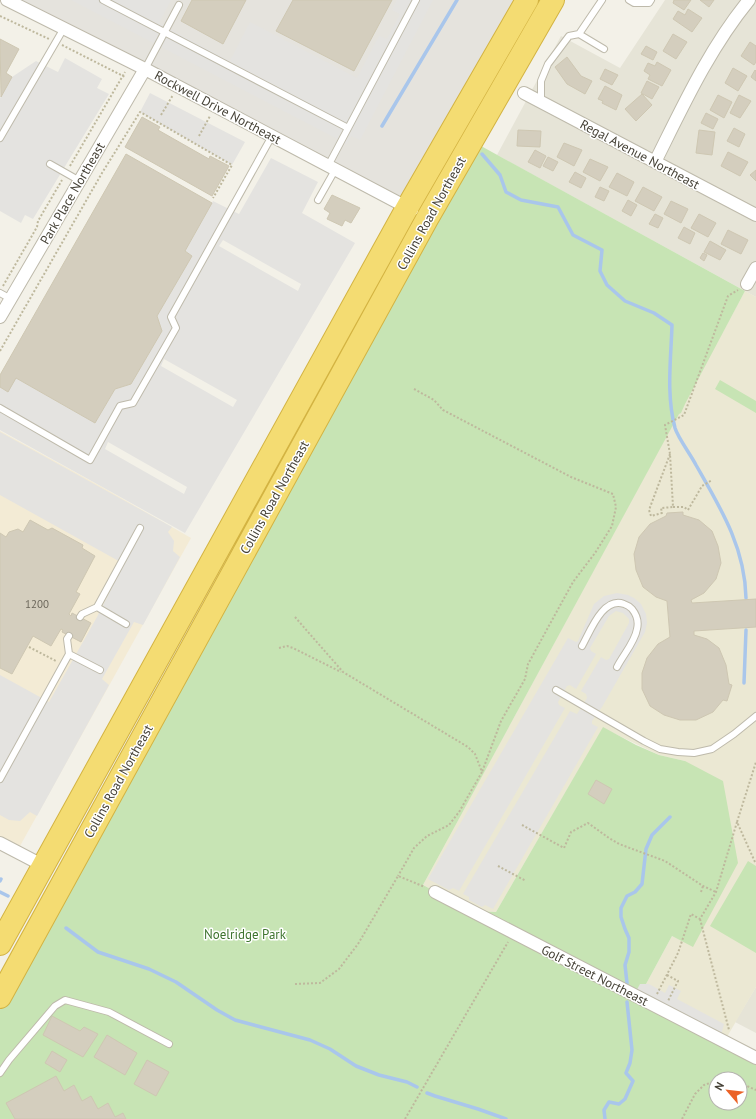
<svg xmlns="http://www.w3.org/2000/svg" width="756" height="1119" font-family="'PT Sans',sans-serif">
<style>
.residential{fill:#e6e4d7}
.commercial{fill:#f3ebd5}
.industrial{fill:#e5e3dd}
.education{fill:#ebe8d3}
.green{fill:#c7e4b4;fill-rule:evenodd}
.parking{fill:#e4e3e0;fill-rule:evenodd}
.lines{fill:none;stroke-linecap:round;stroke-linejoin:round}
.stream{stroke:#a9c6eb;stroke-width:3.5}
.building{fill:#d4cebe;stroke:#cec7b2}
.lane-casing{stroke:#bebaab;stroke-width:8}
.street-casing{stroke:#bebaab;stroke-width:14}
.highway-casing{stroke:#d3b342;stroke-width:24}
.path{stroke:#beb89d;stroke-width:2;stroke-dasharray:2 2;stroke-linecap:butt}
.lane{stroke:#fff;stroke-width:6}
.street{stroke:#fff;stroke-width:12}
.highway{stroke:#f4dc72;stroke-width:22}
.labels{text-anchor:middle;stroke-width:3;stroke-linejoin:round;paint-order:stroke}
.number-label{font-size:11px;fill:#6a6559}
.street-label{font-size:13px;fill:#464237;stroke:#fff}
.park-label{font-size:13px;fill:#3e742e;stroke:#fff}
</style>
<rect width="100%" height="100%" fill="#f3f1e8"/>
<!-- residential -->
<path class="residential" d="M665 0H756V297L497 155 561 36 620 68Z
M756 987V1033L735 1022Z"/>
<!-- commercial -->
<path class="commercial" d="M0 431 102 487 191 538 20 846 0 836Z"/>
<!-- industrial -->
<path class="industrial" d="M7 0H527L407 208Z"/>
<!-- education -->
<path class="education" d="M745 291 756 297V987L724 1042 639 997 672 936 693 946 685 761 659 755 603 728 496 912 471 911 423 885Z"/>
<!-- green -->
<path class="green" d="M472 141 745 291 685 404 681 413 679 414 423 885 471 911 496 912 603 727 636 745 659 755 685 761 723 781 738 863 693 947 672 936 639 997 756 1058V1119H0V997ZM716 1079H740V1103H716Z
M720 380 756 401V413L715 389Z
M748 861 756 866V953L710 926Z"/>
<!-- parking -->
<path class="parking" d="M71 0H171L159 23 230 61 250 22 357 78 379 36 387 39 400 14 392 10 397 0H433L360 140 351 136 347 144Z
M65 58 102 79 97 88 109 94 33 219 25 215 21 223 0 211V98L12 77 36 61 58 72Z
M150 93 245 142 232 165 140 112Z
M271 158 318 182 302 213 355 243 185 533 0 430V387L16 378 95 423 115 389 131 384 162 331 157 316 192 256 185 251 213 201 239 214ZM223 240 301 284 298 291 219 246ZM164 359 237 400 233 407 161 366ZM108 442 187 487 184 494 105 449Z
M0 432 172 527 168 532 174 541 173 551 180 557 143 625 134 622 102 679 109 685 37 816 30 812 20 821 9 820 0 815V675L49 702 97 617 124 564 0 495Z
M617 593 628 595 634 598 641 604 646 614 647 623 645 632 602 707 592 721V724L598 727 493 909 485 905 482 907 469 900V897L463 894 570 711 577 714 587 698 586 694 581 691 601 657 606 660 609 659 629 623V619L623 613 616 611 609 616 590 648 591 651 596 654 576 689 570 685 567 686 558 702 559 705 565 708 459 891 453 888 449 890 428 879 568 638 576 642 578 641 594 604 604 596Z
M640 984H649L665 993 669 985 681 991 677 999 724 1024 720 1039 634 995Z"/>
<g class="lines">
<!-- stream -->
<path class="stream" d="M382 126 457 0
M482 154 500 175 506 192 521 200 558 207 573 235 602 250 600 271 607 285 625 301 654 313 672 325C671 359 666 394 675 428 678 438 691 455 696 465 720 507 745 547 746 598
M744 683 746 630
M0 881 1 879
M0 892 8 896
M66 928 98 952 149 969 176 982 217 1010 235 1020 310 1040 330 1049 356 1066 379 1075 407 1082 417 1087
M627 983 625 965 629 952V938L625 929 621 917V908L627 896 635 892 642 884 646 849 652 835 670 817
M427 1093 435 1096 478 1109 506 1119
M605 1119 604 1110 609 1102 619 1104 625 1099 633 1081 626 1073 630 1063 632 1050 627 1002"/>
</g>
<!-- building -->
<path class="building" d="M192 0H246L223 44 181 21Z
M293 0H392L354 71 276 31Z
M674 0H691L684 10 673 3Z
M700 0H714L709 7Z
M688 9 702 18 692 32 673 19 678 11 685 15Z
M673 34 687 42 676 59 663 51Z
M0 39 19 49 6 73 12 77 1 97Z
M750 42 756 46V62L754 65 741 56Z
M646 46 657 52 653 60 641 54Z
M567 57 581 76 592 81 585 94 567 84 555 67Z
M657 62 671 70 662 86 648 79 650 75 644 71 648 63 655 66Z
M733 68 747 76 738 91 725 83Z
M605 69 618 75 612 85 600 79Z
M755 70 756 71V81L751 77Z
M647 81 659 87 652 99 641 93Z
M605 86 622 95 616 110 602 103 603 101 598 99Z
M642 94 652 105 636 121 625 109Z
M718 95 732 102 724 118 710 110Z
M739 95 751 101 740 118 730 113Z
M706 113 718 119 713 129 701 123Z
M142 117 160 127 158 130 209 159 210 156 229 166 212 196 125 147Z
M734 128 745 134 739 147 727 141Z
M518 130 541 131 540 147 517 146Z
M699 130 715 132 712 155 696 153Z
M564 143 582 150 574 166 557 157Z
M535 150 546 156 540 168 528 162Z
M728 152 748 162 740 176 721 166Z
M126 154 212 203 185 251 192 256 157 316 162 331 131 384 115 389 95 423 16 378 8 392 0 387V375Z
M548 157 558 162 553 171 543 166Z
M590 159 608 167 600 181 583 172Z
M756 170V181L750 175Z
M575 172 586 178 581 188 569 182Z
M617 173 634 182 627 196 609 187Z
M600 187 609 191 604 201 595 197Z
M643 187 662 197 654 211 635 201Z
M332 195 360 208 351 223 345 220 342 226 327 219 330 213 324 209Z
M628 200 637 205 631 216 622 211Z
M671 201 688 209 681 223 664 214Z
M655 214 663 218 658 228 649 224Z
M699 214 716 223 708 237 691 228Z
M684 227 695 233 690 244 678 238Z
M728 230 748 240 741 254 721 244Z
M710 241 726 250 720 260 704 252Z
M703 253 707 255 704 261 700 258Z
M683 512V515L699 520 712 531 718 546 721 563 716 579 704 593 691 600 692 603 756 599V627L694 631V635L707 639 719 648 726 665 729 684 732 685 727 701 723 700 713 712 696 720H680L664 715 650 706 642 689V673L647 658 658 644 670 637 667 601 656 597 643 587 636 570 634 554 639 537 650 524 666 516 667 513Z
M30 520 48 530 52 528 83 545 82 548 95 556 76 592 80 594 69 614 71 616 72 613 91 623 81 642 62 632 63 630 61 629 51 646 33 636 12 674 0 668V533L6 537 9 532 18 529 23 532Z
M596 780 612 789 604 804 588 794Z
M52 1016 80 1031 84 1027 98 1034 83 1057 43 1035Z
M107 1035 137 1053 125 1075 94 1057Z
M52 1051 67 1060 60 1072 45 1063Z
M147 1060 169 1072 156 1096 134 1084Z
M56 1076 64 1091 74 1085 82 1101 91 1096 98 1109 108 1103 115 1117 123 1113 126 1119H15L6 1103Z"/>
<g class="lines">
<!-- lane casing -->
<g class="lane-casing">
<path id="lane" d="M103 0 348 128
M629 0 634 3H649L651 0
M579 34 602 0
M145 69 179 5
M541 103V81L548 64 569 36 579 34 604 49
M0 138 64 28
M50 164 80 181
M328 166 416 0
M318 200 335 170
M0 293 11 299
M0 408 90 460 120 406 133 403 176 328 171 317 272 136
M97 607 126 624
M80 617 82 614 97 607 140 528
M582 646C590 632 603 596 624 604 627 605 629 606 632 609 636 614 639 621 637 629 635 642 623 655 617 667
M69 654 100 670
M556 690 644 741 660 749 678 752 694 753 712 749 734 734 756 716
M0 779 69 654 67 639 69 636
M0 1073 9 1060 55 1006 65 1000 109 1012 169 1044"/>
</g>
<!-- street casing -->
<g class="street-casing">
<path id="street" d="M7 0 145 69 412 210
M524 93 756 215
M655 162C683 106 709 49 749 0
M747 284 756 268
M0 317 145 69
M0 843 44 866
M435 892 756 1058"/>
</g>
<!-- highway casing -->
<g class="highway-casing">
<path id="highway" d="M0 944 407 208 527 0
M0 997 427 219 553 0"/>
</g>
<!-- path -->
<path class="path" d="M0 16 49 39
M62 45 125 77
M161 115 173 95
M199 136 210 116
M70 166 125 72
M3 286 37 227 38 221 62 180
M0 351 102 173 140 112 232 165 213 198
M414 389 434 400 443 410 571 477 613 494 616 507 612 526 595 553 573 582 528 664 525 679 501 721 482 772
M670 454 649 510 651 516 662 513 661 508 673 507 670 454 665 425 684 415 728 296 738 290
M673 507H684L688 510 702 486 712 480
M295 617 343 672 468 747 475 754 482 772 459 812 449 825 427 836 414 848 398 876
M29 647 56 661
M279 648 287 646 293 648 341 672
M522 825 564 848 571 832 588 823 609 838 619 844 665 861 703 886 716 892
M755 862 737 822 756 762
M498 866 526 881
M701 892 703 886
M700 919 729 1030
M667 975 678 981 668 1001
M295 984 320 983 339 969 358 944 398 876 425 887
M657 994 678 953 691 914 700 919 716 892 737 822
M740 1083 756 1090
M405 1119 508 942
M682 1119 695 1094 704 1085 716 1081"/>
<!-- lane -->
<use href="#lane" class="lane"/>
<!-- street -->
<use href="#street" class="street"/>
<!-- highway -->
<use href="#highway" class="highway"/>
</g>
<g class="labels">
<!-- number labels -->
<g class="number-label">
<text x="37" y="608">1200</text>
</g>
<!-- street labels -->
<g class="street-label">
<text transform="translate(218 107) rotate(28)" y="5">Rockwell Drive Northeast</text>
<text transform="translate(640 154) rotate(28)" y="5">Regal Avenue Northeast</text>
<text transform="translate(72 193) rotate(-60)" y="5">Park Place Northeast</text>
<text transform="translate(431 213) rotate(-61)" y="5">Collins Road Northeast</text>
<text transform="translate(274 497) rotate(-61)" y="5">Collins Road Northeast</text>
<text transform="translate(118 781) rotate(-61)" y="5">Collins Road Northeast</text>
<text transform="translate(595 975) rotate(27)" y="5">Golf Street Northeast</text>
</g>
<!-- park labels -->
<g class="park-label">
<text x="245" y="939">Noelridge Park</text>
</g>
</g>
<!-- north arrow -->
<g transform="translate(728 1091) rotate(298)"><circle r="19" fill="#ffffff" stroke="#b5b3af"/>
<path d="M0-3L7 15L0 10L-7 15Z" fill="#eb6227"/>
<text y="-6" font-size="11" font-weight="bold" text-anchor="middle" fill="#464237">N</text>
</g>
</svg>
